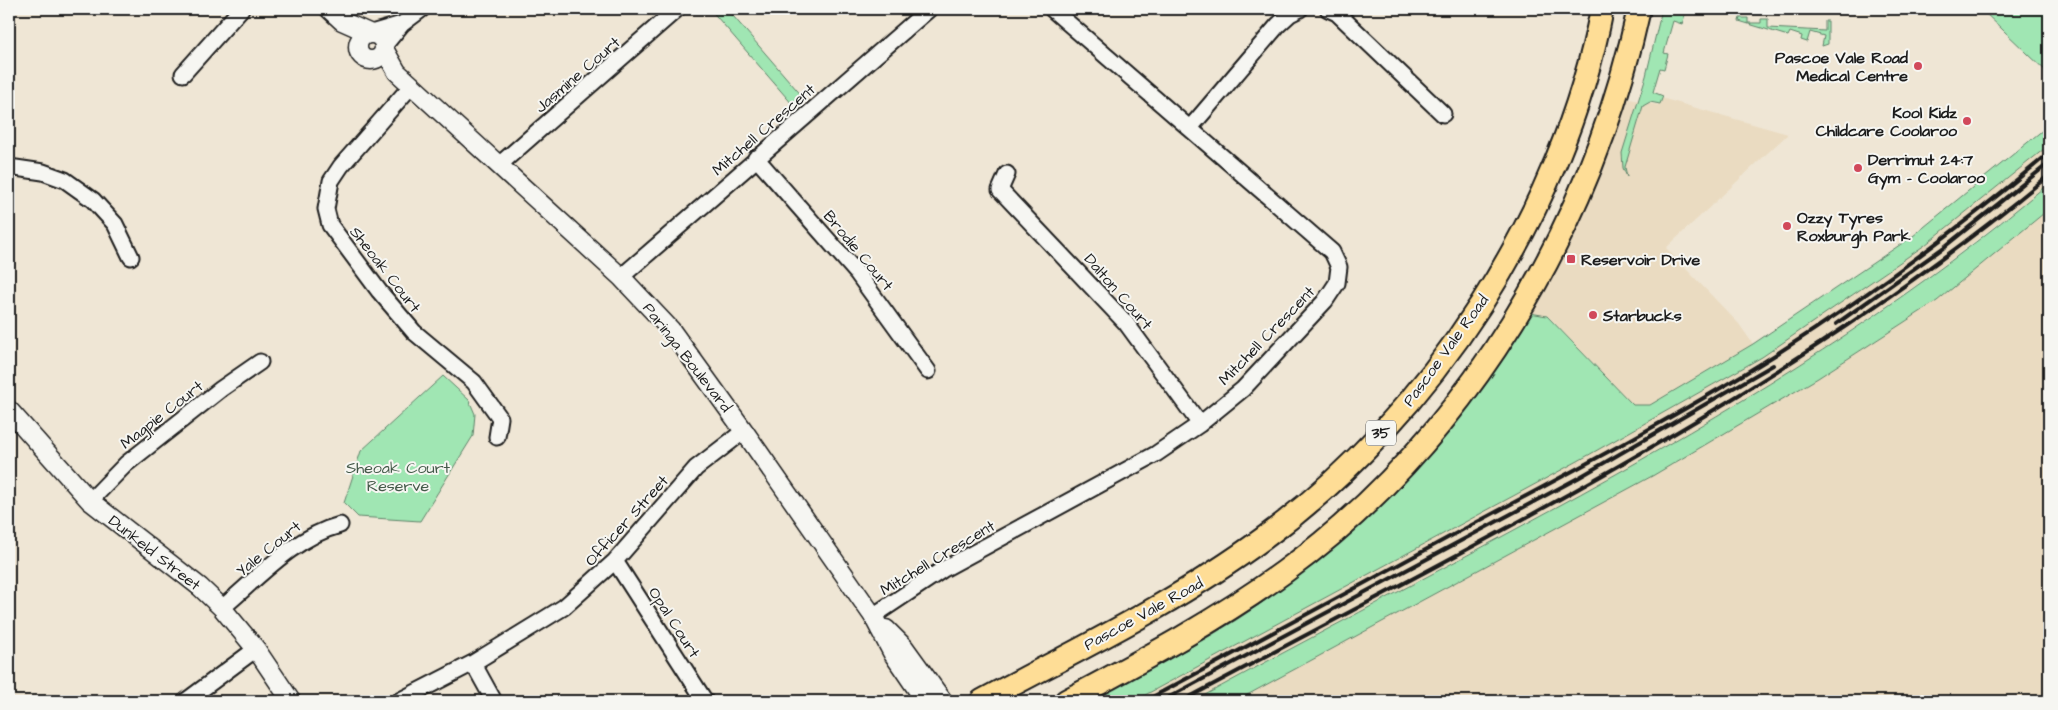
<svg xmlns="http://www.w3.org/2000/svg" width="2058" height="710" font-family="'Architects Daughter',sans-serif">
<style>
.built{fill:#eadbc1}
.green{fill:#a0e6b3;stroke:#5e8168}
.lines{fill:none;stroke-linecap:round;stroke-linejoin:round}
.minor-casing{stroke:#1c1c1c;stroke-width:19}
.tertiary-casing{stroke:#1c1c1c;stroke-width:21}
.primary-casing{stroke:#1c1c1c;stroke-width:26}
.minor{stroke:#f6f6f2;stroke-width:15}
.tertiary{stroke:#f6f6f2;stroke-width:18}
.primary{stroke:#fedd96;stroke-width:22}
.rail{stroke:#1c1c1c;stroke-width:4}
.poi-dot{fill:#d1495b;stroke:#f6f6f2;stroke-width:2}
.labels{text-anchor:middle;stroke-width:4;stroke-linejoin:round;paint-order:stroke}
.shield{fill:#f6f6f2;stroke:#5d5d5c;stroke-width:1}
.shield-label{font-size:15px;font-weight:bold;fill:#1c1c1c}
.poi-label{font-size:16px;font-weight:bold;fill:#1c1c1c;stroke:#f6f6f2;text-anchor:start}
.street-label{font-size:16px;fill:#1c1c1c;stroke:#f6f6f2}
.park-label{font-size:16px;fill:#445949;stroke:#f6f6f2}
</style>
<rect width="100%" height="100%" fill="#efe6d5"/>
<filter id="ink" filterUnits="userSpaceOnUse"><feTurbulence type="fractalNoise" baseFrequency=".02" numOctaves="2"/><feDisplacementMap in="SourceGraphic" scale="10" xChannelSelector="R" yChannelSelector="G"/><feConvolveMatrix kernelMatrix="1 2 1 2 8 2 1 2 1" color-interpolation-filters="sRGB"/></filter>
<g filter="url(#ink)">
<!-- built -->
<path class="built" d="M1616 96 1658 105 1661 98 1788 134 1666 248 1739 324 1753 344 1650 405H1633L1548 316 1519 312Z
M2049 145V183L2031 198 1929 276 1823 350 1754 395 1606 480 1194 701H1134L1578 461 1762 357 1925 245Z
M2049 209V701H1236L1654 475 1818 378 1937 301Z"/>
<!-- green -->
<path class="green" d="M710 9H727L803 97 793 105Z
M1662 9H1687L1682 24 1673 21 1664 53 1668 54 1664 69 1660 68 1653 92 1663 96 1660 104 1650 102 1643 106 1625 167 1627 177 1623 168 1622 153 1646 76Z
M1981 9H2049V74Z
M1748 18V23H1761V19H1768V28L1825 31V21H1828V44L1822 46 1824 36 1810 32 1807 42 1801 40 1802 36 1790 32 1788 36 1739 21 1740 18Z
M2049 125V145L1925 245 1762 357 1578 461 1134 701H1094L1105 692C1164 662 1225 631 1278 591 1358 531 1434 457 1492 374 1505 354 1517 333 1530 313L1547 316 1633 405H1650L1753 344 1913 236Z
M2049 183V209L1937 301 1818 378 1654 475 1236 701H1194C1486 541 1793 400 2049 183Z
M443 376 469 400 475 414 473 436 420 521 358 517 344 503 361 451Z"/>
<g class="lines">
<!-- minor casing -->
<g class="minor-casing">
<path id="minor" d="M1328 9 1337 13 1443 114
M371 33 402 24
M384 46 402 24 422 9
M183 74 241 9
M412 85 341 166 331 181 326 209 330 225 379 291 414 332 474 382 500 418 497 437
M1190 128 1278 25 1290 14 1300 9
M756 158 857 273 928 371
M499 165 677 9
M9 167 43 172 65 180 93 200 115 224 131 257
M1000 190 1126 323 1200 424
M1000 190 1007 174
M621 277 929 9
M90 501 126 464 221 389 260 362
M615 561 705 701
M222 608C258 578 294 537 340 525
M873 616 942 570 1156 454 1200 424 1243 389 1325 301 1337 283 1339 267 1332 252 1052 9
M473 663 494 701
M186 701 256 649
M399 701 473 663 564 607 615 561 696 468 744 431"/>
</g>
<!-- tertiary casing -->
<g class="tertiary-casing">
<path id="tertiary" d="M329 9 342 21 369 33
M358 47a13 13 0 1 1 26 0a13 13 0 1 1-26 0Z
M384 49 397 72 621 277 671 330 744 431 873 616 893 654 925 701
M9 410 90 501 200 587 222 608 256 649 291 701
M886 629 904 647 943 701"/>
</g>
<!-- primary casing -->
<g class="primary-casing">
<path id="primary" d="M982 701C1077 650 1176 603 1264 538 1431 416 1563 213 1602 9
M1066 701C1141 661 1215 622 1284 572 1467 439 1591 228 1639 9"/>
</g>
<!-- minor -->
<use href="#minor" class="minor"/>
<!-- tertiary -->
<use href="#tertiary" class="tertiary"/>
<!-- primary -->
<use href="#primary" class="primary"/>
<!-- rail -->
<path class="rail" d="M1836 324 1943 248 2049 163
M1145 701C1252 644 1358 587 1464 529 1569 473 1674 418 1775 355 1871 294 1963 226 2049 153
M1162 701 1578 478 1773 365
M1182 701C1480 541 1788 393 2049 175"/>
</g>
</g>
<!-- markers -->
<g class="poi-dot">
<circle cx="1918" cy="66" r="5"/>
<circle cx="1967" cy="121" r="5"/>
<circle cx="1858" cy="168" r="5"/>
<circle cx="1787" cy="226" r="5"/>
<rect x="1566" y="254" width="10" height="10" rx="2.5"/>
<circle cx="1593" cy="315" r="5"/>
</g>
<g class="labels">
<!-- shield labels -->
<rect class="shield" x="1366" y="420.5" width="30" height="25" rx="4"/>
<g class="shield-label">
<text x="1381" y="438">35</text>
</g>
<!-- poi labels -->
<g class="poi-label">
<text x="1908" y="63" text-anchor="end">Pascoe Vale Road<tspan x="1908" dy="18">Medical Centre</tspan></text>
<text x="1957" y="118" text-anchor="end">Kool Kidz<tspan x="1957" dy="18">Childcare Coolaroo</tspan></text>
<text x="1868" y="165">Derrimut 24:7<tspan x="1868" dy="18">Gym - Coolaroo</tspan></text>
<text x="1797" y="223">Ozzy Tyres<tspan x="1797" dy="18">Roxburgh Park</tspan></text>
<text x="1581" y="265">Reservoir Drive</text>
<text x="1603" y="321">Starbucks</text>
</g>
<!-- street labels -->
<g class="street-label">
<text transform="translate(577 74) rotate(-41)" y="6">Jasmine Court</text>
<text transform="translate(763 129) rotate(-41)" y="6">Mitchell Crescent</text>
<text transform="translate(859 250) rotate(50)" y="6">Brodie Court</text>
<text transform="translate(386 269) rotate(52)" y="6">Sheoak Court</text>
<text transform="translate(1119 291) rotate(49)" y="6">Dalton Court</text>
<text transform="translate(1266 335) rotate(-46)" y="6">Mitchell Crescent</text>
<text transform="translate(1445 350) rotate(-54)" y="6">Pascoe Vale Road</text>
<text transform="translate(688 357) rotate(52)" y="6">Paringa Boulevard</text>
<text transform="translate(161 414) rotate(-38)" y="6">Magpie Court</text>
<text transform="translate(626 520) rotate(-48)" y="6">Officer Street</text>
<text transform="translate(268 548) rotate(-39)" y="6">Yale Court</text>
<text transform="translate(155 552) rotate(38)" y="6">Dunkeld Street</text>
<text transform="translate(937 557) rotate(-31)" y="6">Mitchell Crescent</text>
<text transform="translate(1143 613) rotate(-29)" y="6">Pascoe Vale Road</text>
<text transform="translate(675 622) rotate(57)" y="6">Opal Court</text>
</g>
<!-- park labels -->
<g class="park-label">
<text x="398" y="473">Sheoak Court<tspan x="398" dy="18">Reserve</tspan></text>
</g>
</g>
<!-- margin -->
<rect width="2058" height="710" fill="none" stroke="#f6f6f2" stroke-width="30"/>
<rect x="15" y="15" width="2028" height="680" fill="none" stroke="#1c1c1c" stroke-width="2" filter="url(#ink)"/>
</svg>
